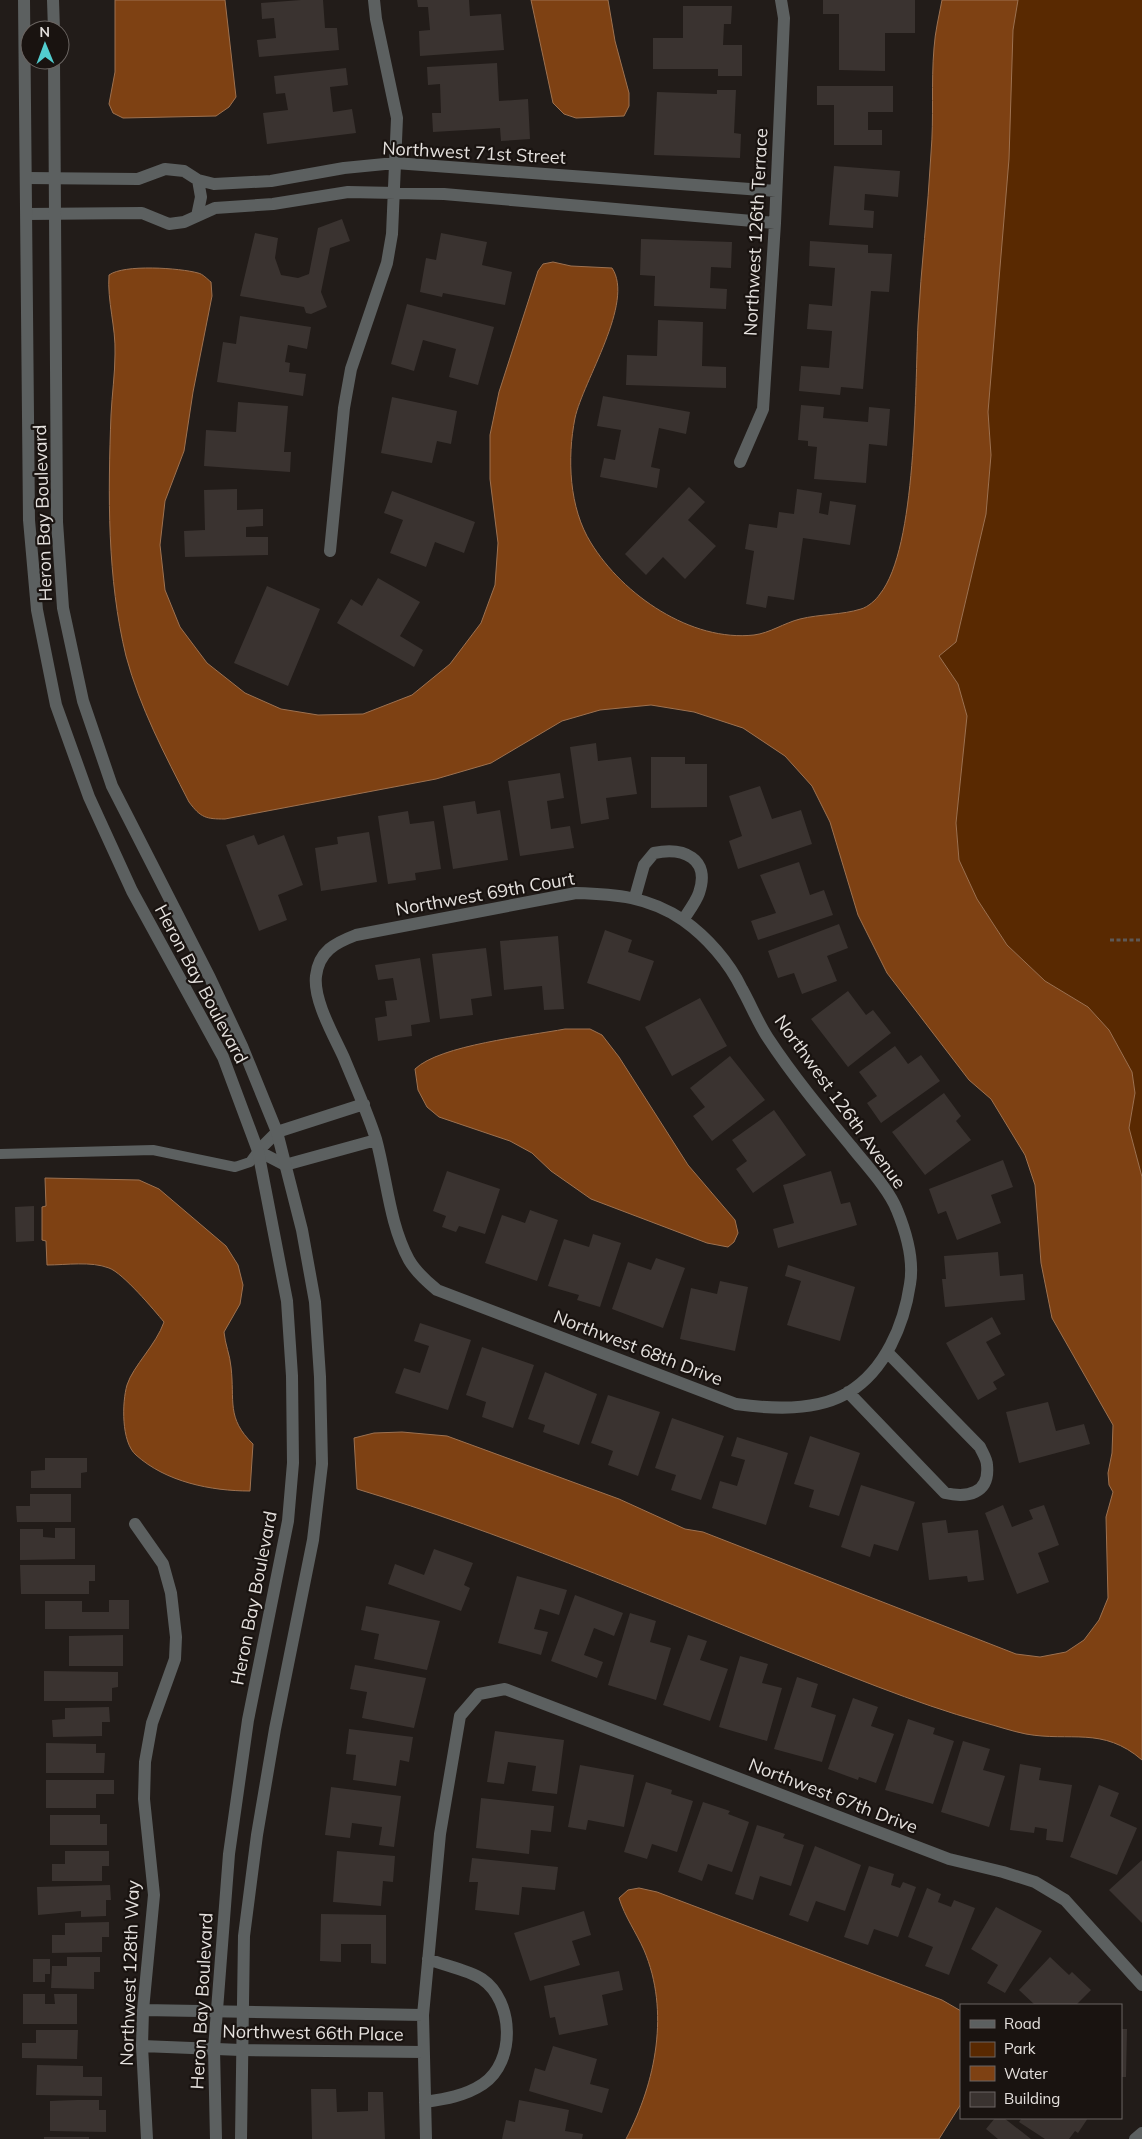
<svg xmlns="http://www.w3.org/2000/svg" width="1142" height="2139" font-family="Mulish,sans-serif">
<style>
.green{fill:#592901}
.water{fill:#7e4113;stroke:#9d7150}
.building{fill:#3a3330}
.lines{fill:none;stroke-linecap:round;stroke-linejoin:round}
.path{stroke:#5e5855;stroke-width:3;stroke-dasharray:4 2.5;stroke-linecap:butt}
.service{stroke:#5c6060;stroke-width:10}
.minor{stroke:#5c6060;stroke-width:12}
.tertiary{stroke:#5c6060;stroke-width:12}
.labels{text-anchor:middle;stroke-width:4.5;stroke-linejoin:round;paint-order:stroke}
.street-label{font-size:18px;fill:#e5e1de;stroke:#191310}
</style>
<rect width="100%" height="100%" fill="#221c19"/>
<!-- green -->
<path class="green" d="M1018 0H1142V1177L1129 1128 1135 1093 1132 1072 1109 1030 1088 1007 1045 981 1007 945 977 899 959 860 956 823 967 716 958 684 939 656 956 642 986 514 991 455 988 412 1013 30Z"/>
<!-- water -->
<path class="water" d="M115 0H225L236 97 229 107 216 116 123 118 113 113 109 104 115 72Z
M531 0H608L615 41 629 93V106L624 116 576 118 564 114 553 103Z
M942 0H1018L1013 30 1009 159 988 412 991 455 986 514 956 642 939 656 958 684 967 716 956 823 959 860 977 899 1007 945 1045 981 1088 1007 1109 1030 1132 1072 1135 1093 1129 1128 1142 1177V1760C1103 1726 1070 1742 1026 1734 1011 1731 997 1726 982 1722 914 1703 843 1673 777 1647 638 1591 500 1532 357 1489L354 1438 374 1433 402 1432 447 1436 619 1499 685 1529 703 1532 1016 1654 1040 1657 1066 1652 1084 1640 1099 1620 1108 1598 1106 1517 1113 1492 1109 1485 1108 1473 1112 1453 1113 1425 1052 1318 1041 1263 1035 1185 1025 1155 991 1099 969 1080 887 973 858 915 830 822 812 786 785 756 743 728 694 712 651 705 600 710 562 721 491 763 436 779 225 819C206 819 201 818 189 802 165 755 140 708 126 656 107 578 108 494 111 415 112 394 115 374 115 354 116 327 107 301 109 275 124 264 180 268 198 273 203 274 207 279 211 282L212 296 193 392 184 451 165 501 160 545 165 590 180 627 207 663 245 693 281 709 318 715 363 714 412 695 450 664 481 623 495 585 498 543 490 479V435L499 392 538 271 543 264 553 262 571 266 612 268C635 302 583 381 575 418 567 458 569 508 591 543 623 595 691 642 754 635 770 633 784 623 800 619 820 614 842 615 861 609 868 607 876 600 880 594 917 548 915 387 918 324 921 267 928 210 931 153 934 118 931 83 934 48 935 32 939 16 942 0Z
M565 1029H590L602 1035 619 1057 688 1165 735 1220 738 1233 734 1242 728 1247 707 1243 591 1199 551 1171 532 1153 510 1141 439 1117 427 1107 418 1090 415 1069C440 1045 528 1036 565 1029Z
M45 1178 139 1180 159 1189 226 1246 238 1265 243 1285 240 1304 224 1332C225 1344 230 1355 231 1367 235 1401 226 1418 253 1444L250 1491C211 1491 166 1482 136 1455 121 1442 122 1402 127 1385 133 1366 156 1345 164 1322 154 1310 123 1273 109 1268 91 1261 66 1265 47 1265L46 1241 42 1240V1207L46 1206Z
M639 1888 657 1892 942 2000 961 2011V2104L939 2139H626C656 2082 670 2011 644 1950 636 1932 625 1917 619 1898L628 1890Z"/>
<!-- building -->
<path class="building" d="M301 0H323L325 28H337L339 50 259 57 257 40 276 38 274 18 262 19 261 3Z
M417 0H469L470 16 501 14 504 50 420 56 419 31 430 30 428 7H418Z
M823 0H915V33H885V71L839 70V14H823Z
M683 6H732L731 24H724L723 45H742V76H718V69H653V38H683Z
M497 63 499 101 528 99 530 139 501 141 500 128 433 132 432 113H441L440 84 428 85 427 67Z
M346 68 348 85 330 87 333 112 352 109 356 133 267 144 263 113 288 110 285 93 276 94 274 76Z
M817 86H893V112H868V130H882V145H834V105H817Z
M717 90H736L734 133 741 134 740 158 654 155 657 92 717 94Z
M834 166 900 171 898 197 865 194 864 210 874 211 873 228 829 225Z
M342 219 350 241 330 248 321 292 327 307 311 314 306 313 304 307 240 296 255 233 278 238 275 258 281 275 298 278 309 274 318 228Z
M441 233 487 242 482 265 512 272 505 305 443 293 442 297 420 292 426 258 436 260Z
M641 239 732 242 731 268 711 267 710 288 727 289 726 309 654 306 655 276 640 275Z
M810 241 868 245V253L892 254 889 292 871 291 863 389 841 387 840 395 799 391 801 366 829 368 832 331 807 329 809 304 832 306 835 268 809 266Z
M407 304 494 327 478 385 449 377 456 349 423 340 414 371 391 364Z
M240 316 311 327 307 349 288 345 285 362 290 363 289 372 306 374 303 396 217 382 223 342 236 344Z
M658 320 703 322 702 366 726 367V388L626 385 627 355 657 356Z
M603 396 690 412 686 434 659 428 651 467 660 469 657 488 600 477 604 458 615 460 621 430 597 426Z
M392 397 457 411 451 444 437 441 432 463 381 453Z
M238 402 288 406 284 452H291L290 472 204 466 206 430 236 432Z
M801 405 824 407 823 418 868 422 869 407 890 409 887 446 869 444 866 483 814 479 817 447 808 446V441L798 440Z
M689 487 705 502 688 520 716 546 685 579 663 557 646 575 625 554Z
M237 489V510L263 509V526L246 527V537H268V555L185 557 184 531 205 530 204 490Z
M797 489 822 493 819 513 828 515 830 501 856 505 850 545 803 538 794 600 768 596 766 608 746 604 754 551 745 549 749 524 777 528 779 512 794 514Z
M392 491 475 522 464 553 435 542 426 567 390 553 403 520 384 513Z
M378 578 420 602 400 636 423 650 414 667 337 623 351 599 362 606Z
M267 586 320 609 288 686 234 663Z
M596 743 598 761 631 757 637 794 606 798 609 819 581 824 570 747Z
M651 757H685V764H707V807L651 808Z
M560 773 564 798 547 801 551 829 570 826 574 848 520 856 508 781Z
M760 786 772 819 801 810 812 844 738 869 729 841 742 836 729 796Z
M475 801 477 814 500 810 508 860 453 869 443 806Z
M408 811 410 824 434 821 441 869 415 873 416 880 388 884 378 816Z
M369 832 377 882 321 891 315 848 338 844 337 837Z
M254 835 258 845 284 835 303 885 278 895 287 920 259 931 226 845Z
M799 862 810 895 824 890 833 915 758 940 751 921 776 913 760 875Z
M839 924 848 948 827 956 837 981 802 994 794 973 778 978 768 951Z
M605 930 632 940 628 952 654 961 640 1001 587 983Z
M558 936 564 1009 544 1010 542 986 504 990 500 941Z
M486 948 492 996 471 999 473 1015 440 1019 432 954Z
M420 958 430 1022 411 1025 412 1036 378 1041 375 1018 387 1016 385 1001 397 1000 393 978 378 980 375 965Z
M848 991 866 1015 873 1010 891 1033 848 1067 811 1019Z
M700 998 727 1046 672 1076 645 1027Z
M895 1046 908 1064 921 1055 940 1081 881 1123 867 1103 877 1096 859 1072Z
M730 1056 765 1100 712 1141 693 1116 705 1107 690 1088Z
M944 1093 961 1116 956 1121 971 1140 925 1175 892 1132Z
M774 1110 806 1155 753 1193 736 1169 747 1161 732 1140Z
M1003 1160 1013 1187 991 1195 1001 1223 957 1240 946 1211 938 1214 929 1189Z
M447 1171 500 1189 485 1234 459 1226 456 1232 442 1227 446 1216 433 1211Z
M831 1171 841 1204 850 1202 857 1225 778 1248 773 1229 794 1223 783 1185Z
M34 1206V1241L16 1242 15 1207Z
M530 1210 558 1220 537 1281 485 1263 502 1215 525 1223Z
M593 1234 621 1243 600 1307 577 1300 579 1295 548 1286 564 1239 589 1247Z
M998 1252 1000 1276 1023 1274 1025 1300 945 1307 942 1279H946L944 1256Z
M656 1258 685 1268 663 1328 612 1309 628 1262 651 1270Z
M788 1265 855 1287 840 1341 787 1325 801 1281 785 1276Z
M720 1281 748 1287 735 1351 680 1339 691 1288 717 1294Z
M992 1317 1001 1334 986 1342 1005 1375 993 1382 997 1389 978 1400 946 1343Z
M420 1323 471 1340 448 1410 395 1393 404 1368 420 1373 429 1346 414 1341Z
M482 1347 534 1365 513 1428 482 1417 486 1402 466 1395Z
M545 1372 597 1394 579 1445 543 1432 545 1425 528 1419Z
M608 1395 660 1412 638 1476 608 1465 613 1451 591 1443Z
M1048 1402 1056 1431 1084 1424 1090 1444 1019 1463 1006 1412Z
M672 1418 724 1436 701 1500 671 1490 676 1475 655 1468Z
M810 1436 860 1453 839 1516 809 1507 814 1490 794 1484Z
M737 1437 788 1453 766 1525 712 1508 720 1481 737 1486 745 1460 731 1456Z
M45 1458H87V1472L81 1473V1488H31V1471L45 1470Z
M861 1485 915 1502 898 1551 874 1544 870 1557 841 1547Z
M30 1494H71V1522H17L16 1506H30Z
M1003 1505 1012 1527 1033 1519 1029 1510 1044 1505 1059 1545 1038 1553 1049 1582 1017 1594 985 1513Z
M946 1520 948 1533 978 1530 984 1580 968 1582 967 1576 929 1580 922 1523Z
M55 1528H75V1559L20 1560V1529H43V1537L55 1538Z
M434 1549 473 1563 464 1585 470 1588 461 1611 388 1584 395 1564 424 1575Z
M20 1565H95V1581H89V1594H21Z
M517 1576 567 1590 559 1615 540 1609 534 1629 548 1632 541 1655 498 1643Z
M575 1595 623 1613 614 1636 594 1628 584 1655 603 1662 597 1678 551 1661Z
M109 1600H129V1629H45V1601H82V1612H109Z
M366 1606 440 1621 427 1670 374 1659 379 1634 361 1630Z
M630 1613 656 1621 650 1642 671 1648 656 1700 608 1685Z
M123 1635V1666H69V1636Z
M688 1635 707 1641 700 1660 728 1669 710 1721 663 1705Z
M740 1656 768 1664 762 1683 782 1688 767 1741 719 1727Z
M355 1665 426 1678 414 1728 362 1718 367 1692 350 1689Z
M44 1671 118 1672V1687L112 1688V1701H44Z
M797 1677 818 1684 811 1707 836 1715 822 1762 774 1749Z
M853 1698 878 1707 871 1726 894 1734 876 1783 859 1777 858 1780 828 1769Z
M109 1707 110 1722H102V1736L53 1737 52 1720 65 1719V1708Z
M908 1719 935 1728 933 1734 954 1741 933 1804 885 1790Z
M349 1729 413 1737 409 1762 400 1760 396 1786 353 1780 356 1755 346 1754Z
M495 1731 564 1740 557 1794 532 1791 536 1766 508 1762 504 1784 487 1782Z
M963 1741 990 1749 983 1770 1005 1776 989 1827 941 1812Z
M46 1743 96 1744V1753H105L104 1773H46Z
M1020 1764 1041 1768 1039 1780 1072 1785 1063 1842 1046 1840 1047 1829 1035 1827 1034 1833 1010 1830Z
M580 1765 634 1775 624 1827 588 1820 586 1830 568 1827Z
M46 1780H114V1794H96V1808H46Z
M646 1782 672 1790 671 1794 693 1801 677 1852 652 1844 647 1859 624 1852Z
M1099 1785 1119 1793 1110 1816 1137 1828 1117 1875 1070 1857Z
M331 1787 401 1796 394 1847 379 1845 382 1827 352 1823 350 1838 325 1835Z
M481 1798 554 1806 551 1832 531 1830 529 1854 476 1848Z
M703 1802 730 1811 728 1814 749 1822 732 1872 708 1864 702 1881 678 1872Z
M50 1815H100V1824H107V1845H50Z
M757 1825 785 1834 783 1838 804 1845 791 1886 760 1876 753 1900 735 1894Z
M815 1846 861 1865 845 1911 816 1901 808 1922 789 1915Z
M65 1851H109V1866H102V1881H52V1864H65Z
M337 1851 395 1856 393 1882 383 1881 381 1906 333 1902Z
M472 1858 558 1867 555 1890 522 1887 519 1915 475 1910 478 1882H469Z
M1142 1860V1923L1109 1890Z
M869 1866 894 1874 891 1885 900 1888 903 1882 916 1887 898 1937 874 1929 868 1945 844 1937Z
M110 1885 111 1900H106V1916L81 1917V1911L38 1915 37 1887Z
M927 1888 941 1894 938 1902 951 1907 954 1900 975 1908 949 1975 925 1966 933 1947 908 1937Z
M996 1907 1042 1931 1005 1993 987 1983 998 1965 971 1949Z
M584 1911 591 1935 572 1941 580 1965 530 1981 514 1933Z
M321 1914 386 1915V1964L371 1963V1944H341V1962L320 1961Z
M109 1922V1937H102V1952L52 1953V1935H65V1923Z
M67 1957H100V1972H94V1989L51 1988 52 1966H67Z
M1050 1957 1069 1975 1072 1972 1091 1990 1076 2005H1035L1019 1990Z
M33 1959H50V1974H45V1982H33Z
M619 1971 623 1990 602 1995 608 2025 559 2035 555 2017 550 2018 544 1986Z
M23 1994H45V2004H55L54 1994H77V2024H23Z
M1121 2029H1127L1126 2077H1121Z
M36 2030H78L77 2059 22 2058V2043H36Z
M553 2046 597 2059 590 2084 609 2089 602 2113 529 2091 535 2068 545 2071Z
M37 2065 83 2066V2077H102V2096L36 2095Z
M311 2089H336L337 2112 368 2111V2092H383L385 2139H312Z
M77 2100H99V2110H106V2132L50 2131V2101Z
M519 2100 569 2110 565 2131 583 2134 582 2139H502L506 2120 515 2122Z
M995 2118H1004L1031 2139H998L986 2129Z
M1022 2118H1088L1078 2133 1075 2131 1069 2139H1045L1019 2122Z
M44 2137H89V2139H44Z"/>
<g class="lines">
<!-- path -->
<path class="path" d="M1110 940H1142"/>
<!-- service -->
<path class="service" d="M0 1154 153 1150 235 1167 250 1162 258 1151"/>
<!-- minor -->
<path class="minor" d="M27 178 138 179 165 169 184 171 198 180 214 184 271 181 344 168 395 163 776 191
M27 214 142 213 169 224 184 222 215 208 273 204 348 192 444 194 775 223
M197 216 201 197 198 180
M740 462 763 409 775 223 784 18 781 0
M330 551 344 408 351 369 387 263 392 234 397 118 376 19 374 0
M576 893C616 894 649 897 683 920 707 937 729 962 742 989 751 1005 758 1023 768 1038 793 1076 822 1111 851 1146 865 1164 889 1189 897 1210 906 1232 914 1261 910 1284 904 1325 885 1370 849 1392 817 1412 771 1409 736 1404L437 1290C426 1281 416 1272 409 1260 389 1223 387 1179 376 1139 367 1111 355 1085 344 1058 334 1036 313 1000 316 976 319 951 335 943 356 935Z
M635 897 644 865 654 853C683 847 711 858 699 893 696 902 688 912 683 920
M364 1104 277 1132 258 1151 285 1165 376 1140
M848 1392 945 1493C967 1498 990 1494 987 1465 987 1459 982 1452 980 1447L888 1353
M135 1524 163 1564 171 1593 176 1637 175 1659 152 1723 145 1762 144 1799 154 1895 143 2010 142 2046 147 2139
M143 2010 423 2015
M142 2046 241 2050 424 2052
M425 2102C445 2099 465 2096 483 2084 516 2062 514 2001 482 1979 469 1970 443 1965 428 1959
M426 2139 423 2015 440 1834 460 1716 479 1694 505 1689 949 1859 1003 1872 1035 1882 1065 1900 1142 1985
M1135 2139 1142 2133"/>
<!-- tertiary -->
<path class="tertiary" d="M24 0 29 520 37 610 56 705 89 797 132 891 223 1057 258 1151 287 1301 292 1376 293 1463 288 1521 248 1720 229 1854 214 2049 216 2139
M53 0 54 30
M54 60 57 522 63 608 83 701 112 786 210 978 242 1046 277 1132 302 1230 315 1302 320 1377 322 1464 313 1540 275 1729 257 1835 244 1936 241 2139"/>
</g>
<g class="labels">
<!-- street labels -->
<g class="street-label">
<text transform="translate(474 153) rotate(3)" y="6">Northwest 71st Street</text>
<text transform="translate(756 232) rotate(-87)" y="6">Northwest 126th Terrace</text>
<text transform="translate(43 513) rotate(-92)" y="6">Heron Bay Boulevard</text>
<text transform="translate(485 894) rotate(-10)" y="6">Northwest 69th Court</text>
<text transform="translate(201 984) rotate(62)" y="6">Heron Bay Boulevard</text>
<text transform="translate(840 1102) rotate(54)" y="6">Northwest 126th Avenue</text>
<text transform="translate(638 1348) rotate(21)" y="6">Northwest 68th Drive</text>
<text transform="translate(254 1598) rotate(-79)" y="6">Heron Bay Boulevard</text>
<text transform="translate(833 1796) rotate(21)" y="6">Northwest 67th Drive</text>
<text transform="translate(130 1973) rotate(-88)" y="6">Northwest 128th Way</text>
<text transform="translate(202 2001) rotate(-87)" y="6">Heron Bay Boulevard</text>
<text transform="translate(313 2033) rotate(1)" y="6">Northwest 66th Place</text>
</g>
</g>
<!-- legend -->
<rect x="960" y="2004" width="162" height="115" fill="#191310" stroke="#6b6562"/>
<rect x="970" y="2020" width="25" height="8" fill="#5c6060" stroke="#6b6562"/>
<text x="1004" y="2029" font-size="15" fill="#e5e1de">Road</text>
<rect x="970" y="2042" width="25" height="15" fill="#592901" stroke="#6b6562"/>
<text x="1004" y="2054" font-size="15" fill="#e5e1de">Park</text>
<rect x="970" y="2066" width="25" height="15" fill="#7e4113" stroke="#6b6562"/>
<text x="1004" y="2079" font-size="15" fill="#e5e1de">Water</text>
<rect x="970" y="2092" width="25" height="15" fill="#3a3330" stroke="#6b6562"/>
<text x="1004" y="2104" font-size="15" fill="#e5e1de">Building</text>
<!-- north arrow -->
<g transform="translate(45 45) rotate(359)"><circle r="24" fill="#191310" stroke="#6b6562"/>
<path d="M0-4L9 19L0 12L-9 19Z" fill="#52cdcf"/>
<text y="-8" font-size="14" font-weight="bold" text-anchor="middle" fill="#e5e1de">N</text>
</g>
</svg>
